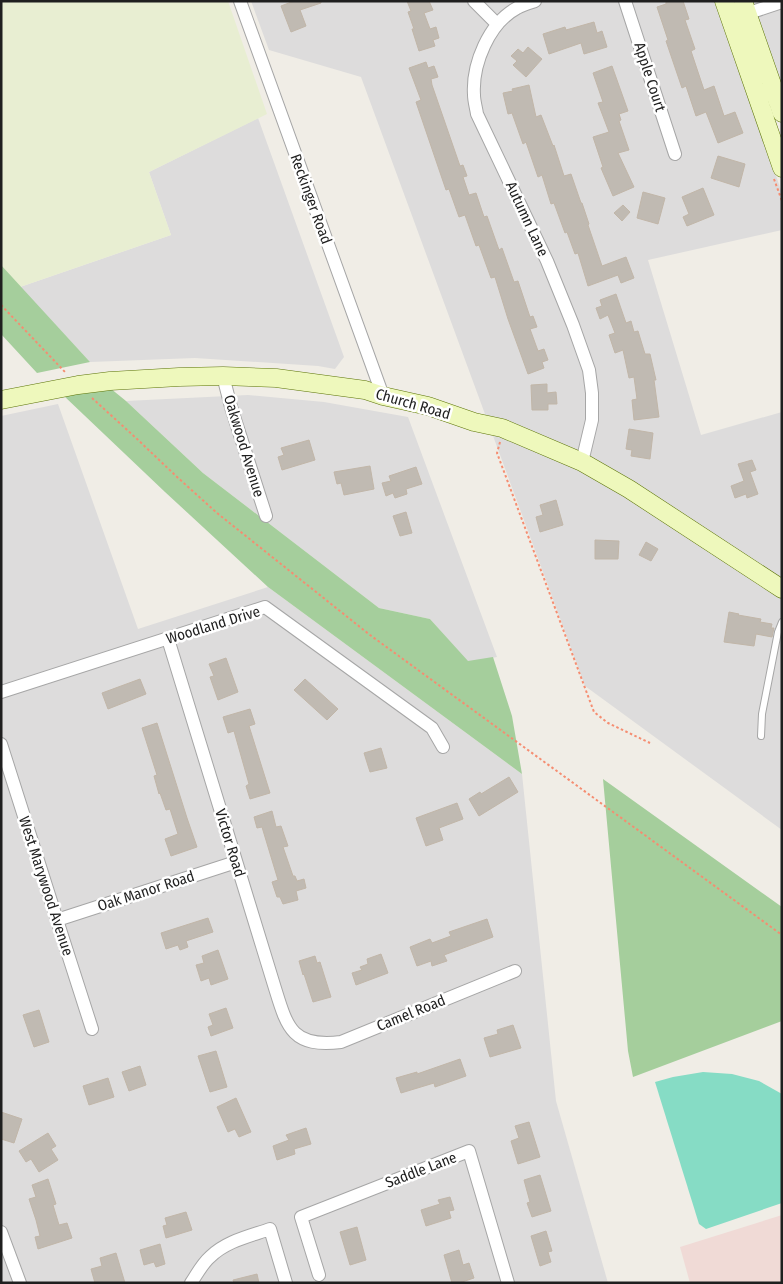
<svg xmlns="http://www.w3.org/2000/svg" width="783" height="1284" font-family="'Fira Sans Condensed',sans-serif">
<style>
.residential{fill:#dddcdc}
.commercial{fill:#f0dad6}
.farmland{fill:#e8eed2}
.forest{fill:#a5ce9c}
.pitch{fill:#86dcc5}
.building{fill:#c0bab2;stroke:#c1b6a8}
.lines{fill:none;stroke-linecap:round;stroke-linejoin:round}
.lane-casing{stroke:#a6a6a6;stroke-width:8}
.street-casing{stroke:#a6a6a6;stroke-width:14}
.secondary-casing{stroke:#5c7408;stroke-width:19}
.path{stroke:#f58d71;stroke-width:2;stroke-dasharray:2.5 2.5;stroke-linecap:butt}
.lane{stroke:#fff;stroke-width:6}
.street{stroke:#fff;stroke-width:12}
.secondary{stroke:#eef8bc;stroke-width:18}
.labels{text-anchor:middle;stroke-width:5;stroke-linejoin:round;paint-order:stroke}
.street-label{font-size:15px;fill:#1f1f1f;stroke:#fff}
</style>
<rect width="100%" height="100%" fill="#f0ede6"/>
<!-- residential -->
<path class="residential" d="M251 1H716L782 193V230L648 260 701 435 782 412V830L585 686 361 77 269 50Z
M745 1H782V111Z
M258 118 344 357 335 369 318 366 195 358 90 362 20 287 171 235 149 172Z
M248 395 324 402 408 417 497 657 468 662 430 619 379 608 203 473 126 401Z
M58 404 138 629 268 587 522 774 556 1101 608 1283H1V416Z"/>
<!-- commercial -->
<path class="commercial" d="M782 1215V1283H690L680 1247Z"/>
<!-- farmland -->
<path class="farmland" d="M1 1H228L267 114 149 172 171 235 20 287 1 265Z"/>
<!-- forest -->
<path class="forest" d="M1 265 90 362 37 373 1 334Z
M110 388 126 401 203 473 379 608 430 619 468 661 493 657 512 716 522 774 268 587 165 492 64 396Z
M603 779 782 907V1021L633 1077 628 1051Z"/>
<!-- pitch -->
<path class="pitch" d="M703 1072 732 1074 759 1081 782 1094V1203L706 1229 699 1224 655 1082 673 1077Z"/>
<!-- building -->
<path class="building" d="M294 1H321V3L300 10 306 26 291 32 281 6Z
M407 1H429L433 10 424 13 430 29 436 27 439 38 433 40 435 46 419 51 412 29H414L408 12 411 11Z
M666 1H683L689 19 685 20 695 49 691 51 704 90 714 86 724 116 735 112 743 133 718 143 706 112 696 116 686 86 682 88 666 41 668 40 657 7 666 4Z
M594 22 597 33 602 31 607 47 584 54 581 43 549 54 543 34 565 27 566 30Z
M528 47 542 59 526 77 513 65 517 61 511 56 518 49 523 53Z
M426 62 428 68 434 66 438 77 431 79 432 85 460 166 463 165 467 176 463 177 469 195 476 193 484 217 487 216 499 250 502 248 514 282 518 281 530 317 533 316 537 327 530 329 538 351 544 349 548 360 542 362 544 368 528 374 508 319 495 277 491 278 479 245 476 246 465 215 459 217 449 189 446 190 416 102 421 100 409 68Z
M612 66 628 111 619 114 621 120 619 121 629 150 618 153 634 187 613 196 601 168 603 167 593 137 609 132 598 103 603 102 593 73Z
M529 85 536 117 541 115 553 146 554 145 564 176 571 174 581 203H582L589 224 588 225 602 266 626 257 634 278 621 283 618 275 588 286 578 253 575 254 567 232 565 233 554 203 551 204 542 175 538 177 526 142 523 144 512 113 508 114 503 93 513 91 512 89Z
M718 156 745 164 739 187 711 178Z
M703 188 714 215 687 226 683 217 689 214 682 197Z
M643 192 665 198 658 224 637 218Z
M623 205 630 212 622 221 614 213Z
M616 294 626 323 631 321 634 332 638 331 645 354H650L656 380H654L659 417 634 420 632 400 637 399 634 377 629 378 623 350 615 353 609 335 615 333 608 315 600 319 596 308 602 306 600 300Z
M547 384V393L556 392 557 404H548V410H532L531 385Z
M629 429 653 433 650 459 631 456 632 450 626 449Z
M309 440 315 460 282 470 278 457 284 455 281 448Z
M752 460 756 470 750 472 758 494 747 498 746 494 735 498 731 486 744 481 738 464Z
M370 466 374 489 344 495 341 483 337 484 334 472Z
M416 467 422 484 406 489 407 494 395 498 393 493 386 496 382 483 391 481 389 476Z
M556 500 563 525 540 532 536 517 543 515 540 505Z
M406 512 412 533 400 536 393 516Z
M595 540 619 541 618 559H595Z
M646 542 658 549 651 561 639 555Z
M729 612 739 614 738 615 761 619 760 622 772 624 771 628H774L772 637 756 634 754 646 724 642Z
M226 658 238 692 218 700 210 677 214 676 209 664Z
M140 679 146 694 108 709 102 693Z
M305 679 338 709 327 720 294 690Z
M250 709 255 724 249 726 270 793 250 799 246 786 249 784 234 731 228 733 223 717Z
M157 723 187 818 197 847 171 856 165 839 178 834 170 809 166 810 160 793 159 794 154 776 157 775 142 728Z
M381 748 387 768 370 772 364 753Z
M509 777 518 792 479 816 469 799 480 792 481 794Z
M457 803 463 819 439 828 443 840 426 846 416 818Z
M272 811 276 827 281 826 288 846 283 847 293 876H295L297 881 304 879 306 888 296 891 298 900 283 904 280 897H277L272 882 278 880 262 827 257 828 254 817Z
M208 918 213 932 186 941 188 947 180 950 178 945 166 949 161 933Z
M487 919 493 937 444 955 447 961 432 966 431 961 417 966 410 947 430 939 432 943 451 936 449 932Z
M218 950 228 979 211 985 209 978 201 981 196 965 204 963 202 956Z
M381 954 388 973 356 985 352 973 362 970 360 967 368 964 367 959Z
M315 956 317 963 320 962 331 997 313 1002 304 974 303 975 299 961Z
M226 1008 233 1028 211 1036 208 1027 213 1025 209 1014Z
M39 1010 49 1042 34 1047 23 1015Z
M513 1025 521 1048 490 1057 484 1038 498 1034 497 1030Z
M216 1051 227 1087 210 1092 198 1056Z
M460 1059 466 1076 435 1087 434 1083 401 1093 396 1078 417 1072V1074Z
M140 1066 146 1085 129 1091 122 1072Z
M108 1078 114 1097 89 1105 83 1086Z
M236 1098 251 1132 239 1137 235 1129 228 1132 217 1107Z
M1 1112 22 1119 14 1143 1 1139Z
M529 1122 540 1157 518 1164 511 1141 519 1138 515 1126Z
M306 1128 311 1144 294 1149 295 1154 277 1160 273 1146 289 1140 286 1135Z
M48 1133 56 1146 51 1149 58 1160 39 1172 31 1159 26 1162 19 1151Z
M540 1175 551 1211 532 1217 527 1203 530 1202 524 1180Z
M48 1179 56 1204 53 1205 59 1225 67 1223 72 1238 38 1249 35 1237 40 1236 36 1220 29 1199 36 1197 32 1185Z
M450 1197 454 1210 449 1211 451 1218 426 1226 421 1210 440 1204 438 1200Z
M186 1212 192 1230 166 1238 163 1226 167 1225 165 1218Z
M357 1227 366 1260 350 1265 340 1232Z
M546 1231 552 1251 548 1252 551 1262 540 1266 531 1236Z
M160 1244 165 1264 156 1267 154 1262 144 1265 140 1250Z
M459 1250 463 1265 469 1263 474 1278 459 1283H452L444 1255Z
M116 1253 125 1283H95L91 1269 102 1266 100 1258Z
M257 1274 259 1283H234L233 1280Z"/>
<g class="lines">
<!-- lane casing -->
<g class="lane-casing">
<path id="lane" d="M761 736 762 714 778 632 782 622"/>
</g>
<!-- street casing -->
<g class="street-casing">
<path id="street" d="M240 1 383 396
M474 1 497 24
M535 1C529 3 522 5 517 8 489 23 472 64 474 95 474 101 476 107 477 114L547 261 573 325 589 370 592 393V420L582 462
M625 1 675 154
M740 16 782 2
M223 376 231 407 266 516
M168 639 274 985C287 1027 291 1048 341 1042L515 971
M1 692 265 607 432 728 443 747
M1 744 57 920 92 1029
M57 920 236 862
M1 1232 20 1283
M319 1275 301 1217 469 1151 508 1283
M191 1283C197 1274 202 1264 210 1257 226 1241 250 1236 270 1229L286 1283"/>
</g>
<!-- secondary casing -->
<g class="secondary-casing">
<path id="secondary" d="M724 1 782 168
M743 1 782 113
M1 400 78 385 110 381 179 377 223 376 276 378 365 390 383 396 428 406 474 422 502 428 582 462 629 489 782 589"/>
</g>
<!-- path -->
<path class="path" d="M774 179 782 201
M1 305 65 372
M92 398 136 438 176 476 217 513 370 635 782 935
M500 442 497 453 594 712 608 723 650 743"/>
<!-- lane -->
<use href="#lane" class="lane"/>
<!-- street -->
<use href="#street" class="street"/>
<!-- secondary -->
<use href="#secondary" class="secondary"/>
</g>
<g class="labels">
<!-- street labels -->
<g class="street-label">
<text transform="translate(650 77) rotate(72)" y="5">Apple Court</text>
<text transform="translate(311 199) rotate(70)" y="5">Reckinger Road</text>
<text transform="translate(527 219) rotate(65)" y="5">Autumn Lane</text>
<text transform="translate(413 404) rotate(16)" y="5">Church Road</text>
<text transform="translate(244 446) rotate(73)" y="5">Oakwood Avenue</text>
<text transform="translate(213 625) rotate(-17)" y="5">Woodland Drive</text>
<text transform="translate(230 843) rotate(73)" y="5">Victor Road</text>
<text transform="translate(46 886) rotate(72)" y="5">West Marywood Avenue</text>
<text transform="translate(146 891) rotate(-18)" y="5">Oak Manor Road</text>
<text transform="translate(411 1013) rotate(-22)" y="5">Camel Road</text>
<text transform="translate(421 1170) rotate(-21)" y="5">Saddle Lane</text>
</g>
</g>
<!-- border -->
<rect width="783" height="1284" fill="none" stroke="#1f1f1f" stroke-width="5"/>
</svg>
